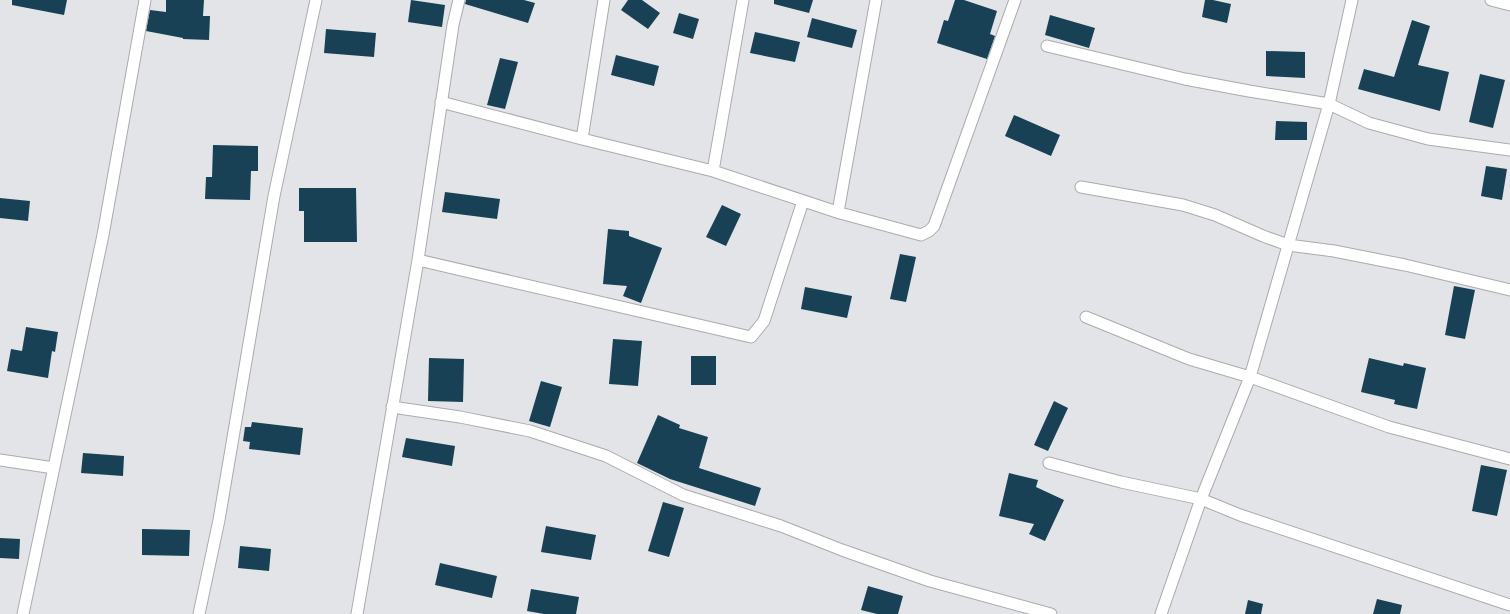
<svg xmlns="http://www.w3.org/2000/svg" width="1510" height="614" font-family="Overpass,sans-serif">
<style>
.building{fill:#184155}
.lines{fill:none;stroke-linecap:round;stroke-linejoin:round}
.street-casing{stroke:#aaabae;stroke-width:13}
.street{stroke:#fff;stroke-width:11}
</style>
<rect width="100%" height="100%" fill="#e2e4e7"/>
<!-- building -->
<path class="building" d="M12 0H67L64 15 12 5Z
M166 0H204L203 16H210L209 40 183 39V38L146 31 150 10 166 12Z
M411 0 445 5 442 27 408 22Z
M466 0H524L535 3 528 23 465 4Z
M628 0H642L660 13 648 29 621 10Z
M774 0H813L809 13 774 4Z
M955 0H964L997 11 990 34 995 36 987 59 937 43 944 20 948 21Z
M1205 0H1213L1231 4 1227 23 1202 17Z
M679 13 699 19 693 39 673 33Z
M1050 15 1095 28 1089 48 1045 35Z
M812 18 857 30 852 48 807 37Z
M1412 20 1430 26 1418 65 1449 72 1440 111 1358 89 1364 69 1394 77Z
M326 29 376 33 374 57 324 53Z
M755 32 800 42 795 62 750 53Z
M1266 51 1305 52V78L1266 76Z
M616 55 659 66 654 86 611 75Z
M500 58 518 62 505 109 487 105Z
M1480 74 1505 80 1493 128 1469 122Z
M1014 115 1060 135 1051 156 1005 136Z
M1276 121 1307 122V140H1275Z
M213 145 258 146V171H251L250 200 205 199 206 177H212Z
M1486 166 1507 169 1502 200 1481 196Z
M299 188H356L357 242H304V211H299Z
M445 192 500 199 497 219 442 212Z
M0 198 30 201 28 221 0 218Z
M722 205 741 214 726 246 706 237Z
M608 229 629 231V236L662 248 641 303 623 296 627 286 603 284Z
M900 254 916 257 906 302 890 299Z
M1454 286 1475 290 1465 339 1445 335Z
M805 287 852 296 847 318 801 309Z
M26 327 58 332 55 352 52 351 48 378 7 371 11 349 22 351Z
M613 339 642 341 638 386 609 384Z
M691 356H716V385H691Z
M429 358 464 359 463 402 428 401Z
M1369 358 1403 366 1404 363 1426 368 1417 409 1394 404 1395 400 1361 392Z
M541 381 562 387 550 427 529 421Z
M1054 401 1068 408 1048 451 1034 445Z
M658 415 680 425 679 428 708 437 699 468 761 488 755 506 670 479 637 463Z
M252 422 303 428 300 455 249 449 250 442 243 441 245 427H251Z
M406 438 455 446 452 466 402 457Z
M83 453 124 456 123 476 81 473Z
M1481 465 1507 470 1497 516 1472 511Z
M1009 473 1038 480 1036 487 1064 500 1045 541 1029 534 1034 524 999 516Z
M663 502 684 508 669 557 648 551Z
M546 526 596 535 591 560 541 552Z
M142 529 190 530 189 556 142 555Z
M0 538 20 539 19 559 0 558Z
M240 546 271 549 269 571 238 568Z
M440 563 497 576 492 598 435 585Z
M868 586 903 596 898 614H877L861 610Z
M531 589 579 597 576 614H544L527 611Z
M1377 599 1402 605 1400 614H1373Z
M1248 600 1263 604 1261 614H1245Z"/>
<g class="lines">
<!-- street casing -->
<g class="street-casing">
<path id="street" d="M1491 0 1510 5
M1047 46 1185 79 1249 91 1329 104 1369 123 1428 139 1510 150
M441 102 582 139 713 171 840 213 921 235 929 231 934 226 1015 0
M582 139 604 0
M713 171 743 0
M1081 187 1183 205 1215 215 1263 236 1288 245 1334 251 1405 265 1510 290
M838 212 876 0
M418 260 751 337 764 321 803 201
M1086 317 1189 359 1250 377 1389 427 1510 459
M392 407 460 417 530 431 606 456 683 495 781 526 842 550 930 581 1051 614
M0 460 54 468
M1049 463 1121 482 1201 499 1240 515 1510 605
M23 614 103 235 145 0
M199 614 219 520 274 196 316 0
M357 614 418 260 453 25 459 0
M1161 614 1201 499 1250 377 1329 104 1352 0"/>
</g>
<!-- street -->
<use href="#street" class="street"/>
</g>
</svg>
